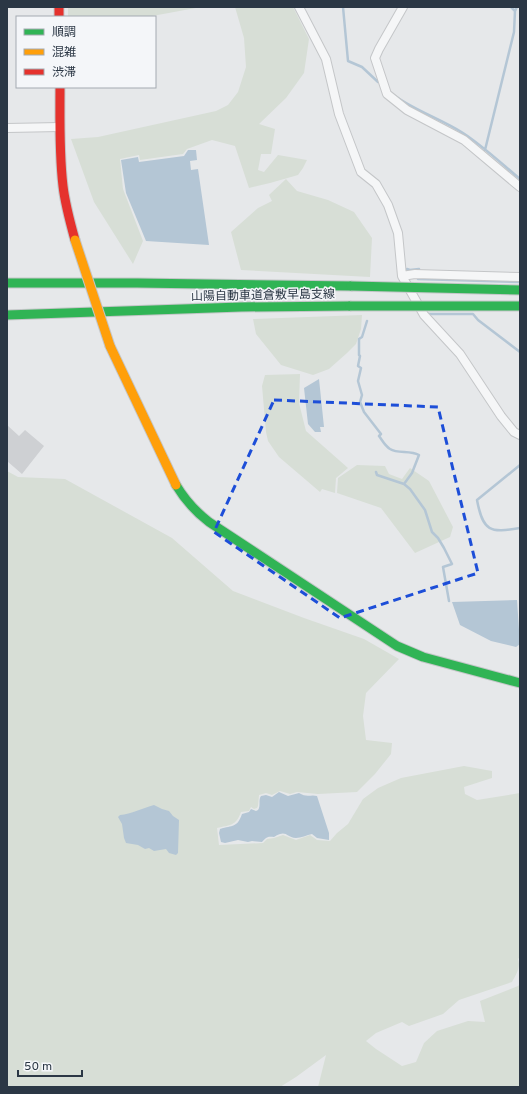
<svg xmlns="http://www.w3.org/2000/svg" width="527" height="1094" font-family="Overpass,'Noto Sans JP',sans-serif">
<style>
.green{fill:#d7ded6}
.water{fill:#b4c6d5}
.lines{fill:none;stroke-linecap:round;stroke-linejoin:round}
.stream{stroke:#b4c6d5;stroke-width:2.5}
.building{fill:#ced0d3}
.street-casing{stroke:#c4c6c8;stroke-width:10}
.fast-casing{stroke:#c4c6c8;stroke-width:11}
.slow-casing{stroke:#c4c6c8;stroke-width:11}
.jam-casing{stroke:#c4c6c8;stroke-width:11}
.street{stroke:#f5f6f7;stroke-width:8}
.fast{stroke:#30b455;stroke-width:9}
.slow{stroke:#ff9f0a;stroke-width:9}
.jam{stroke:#e5322d;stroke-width:9}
.fast-bridge-casing{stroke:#c4c6c8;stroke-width:11;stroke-linecap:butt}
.slow-bridge-casing{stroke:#c4c6c8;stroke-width:11;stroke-linecap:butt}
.fast-bridge{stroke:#30b455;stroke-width:9}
.slow-bridge{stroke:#ff9f0a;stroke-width:9}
.marked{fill:none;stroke:#1d4ed8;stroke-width:3;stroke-dasharray:8 5;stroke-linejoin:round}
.labels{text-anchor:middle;stroke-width:3;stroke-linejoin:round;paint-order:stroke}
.street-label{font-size:12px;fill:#2b3745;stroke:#f4f6f9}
</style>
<rect width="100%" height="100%" fill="#e6e8ea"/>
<!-- green -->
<path class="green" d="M68 7H201L147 17H68Z
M235 7H293L309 39 304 73 286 98 259 124 275 129 271 154H261L258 170 264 172 278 155 307 160 303 168 298 175 270 183 249 188 235 146 212 140 187 149 183 154 140 160 139 155 120 159 123 189 143 241 133 264 94 202 71 139 98 137 216 111 228 105 238 92 246 67 244 38Z
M286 179 297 191 328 200 354 212 372 238 370 277 241 270 231 232 258 208 272 201 269 195Z
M362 315 361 329 356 344 347 353 329 369 313 375 281 365 256 334 253 319Z
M300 374 299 403 306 431 348 468 336 478 335 493 322 489 320 492 279 457 268 441 266 432 262 386 265 375Z
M357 465 385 466 389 474 402 479 410 468 429 481 453 527 450 537 415 553 381 508 337 493 338 478Z
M7 471 18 477 65 479 172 538 233 591 304 618 364 639 399 659 366 693 363 716 366 740 392 743 391 754 375 774 357 792 318 794 297 792 290 794 280 791 272 795 266 793 259 795 258 806 257 808 254 809 251 807 249 811 241 812C236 826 230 825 217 828L219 845 263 843 267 839 274 838 283 835 296 840 310 835 317 840 330 841 337 833 348 824 363 799 378 788 401 778 464 766 492 771V778L464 787 465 794 477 800 520 793V957L518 959C521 967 516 975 512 982L459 1000 443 1014 409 1026 402 1022 376 1033 366 1041 376 1049 402 1066 416 1062 424 1043 437 1031 468 1021 485 1022 480 1001 518 986 520 984V1087H318L326 1055 296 1077 280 1087H7Z"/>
<!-- water -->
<path class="water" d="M188 150H196L197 160 190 161 191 170 198 169 209 245 146 241 126 193 121 160 138 157 139 162 184 156Z
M319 379 324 427H320L321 432H315L308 424 304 388Z
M517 600 520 644 516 647 491 641 460 625 452 602Z
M279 792 288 796 299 793C307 798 311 794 317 796L329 833V840L317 838 312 834C307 835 301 838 296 838 285 837 287 829 274 837 268 836 266 837 262 842L252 841 248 842 238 840 225 843 221 842 219 833 220 829C233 825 237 828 242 814L249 812 251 809 256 811 258 810C261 806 258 800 261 796L266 795 272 797Z
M154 805 162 809 169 811 173 816 179 820 178 853 176 855 169 853 166 849 154 851 149 848 145 849 138 845 126 843 124 838 122 824 118 817 120 815C131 814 143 808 154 805Z"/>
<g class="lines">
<!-- stream -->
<path class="stream" d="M343 7 348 61 362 67 378 82
M511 7 515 11
M395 96C416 111 441 119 463 133 483 146 502 164 520 179
M485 150 514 32 515 11 517 7
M407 269 410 270 419 269
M418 279 520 282
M426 314H473L478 320 520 352
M367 321 362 337 359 339V355L360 356 358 366 361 368 358 381 362 395 360 402 364 412 381 434 379 436C382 440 385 446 390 449 398 454 410 450 419 455L412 473 404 484
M520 465 477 500C483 532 490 533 520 528
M376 472 377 475 404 484 410 489 425 510 432 532 438 538 444 548 452 564 443 567 449 601"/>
</g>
<!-- building -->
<path class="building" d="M7 425 19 436 25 430 44 446 22 474 7 461Z"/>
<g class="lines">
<!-- street casing -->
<g class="street-casing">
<path id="street" d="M299 7 326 59 339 114 361 172 376 184 388 205 398 233 402 276 424 315 460 354 501 416 514 432 520 435
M403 7 379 49 375 58 387 94 407 110 464 140 520 187
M7 128 60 127
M402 276 415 274 520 277"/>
</g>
<!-- fast casing -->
<g class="fast-casing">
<path id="fast" d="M7 283H137L351 286
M7 315 241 307 350 306
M176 485C185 500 196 512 209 522L397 646 423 657 520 683"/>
</g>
<!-- slow casing -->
<g class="slow-casing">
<path id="slow" d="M110 346 176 485"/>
</g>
<!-- jam casing -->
<g class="jam-casing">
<path id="jam" d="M59 7V17
M60 87C60 120 59 153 63 186 65 204 70 222 75 240"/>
</g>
<!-- street -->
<use href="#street" class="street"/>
<!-- fast -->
<use href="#fast" class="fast"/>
<!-- slow -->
<use href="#slow" class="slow"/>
<!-- jam -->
<use href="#jam" class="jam"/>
<!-- fast-bridge casing -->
<g class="fast-bridge-casing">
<path id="fast-bridge" d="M351 286 520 290
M350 306H520"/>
</g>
<!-- slow-bridge casing -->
<g class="slow-bridge-casing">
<path id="slow-bridge" d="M75 240 110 346"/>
</g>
<!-- fast-bridge -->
<use href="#fast-bridge" class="fast-bridge"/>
<!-- slow-bridge -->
<use href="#slow-bridge" class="slow-bridge"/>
</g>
<!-- marked area -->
<path class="marked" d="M274 400 438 407 478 573 340 618 214 532Z"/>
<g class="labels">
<!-- street labels -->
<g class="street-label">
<text transform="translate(263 295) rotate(-1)" y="4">山陽自動車道倉敷早島支線</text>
</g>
</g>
<!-- border -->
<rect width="527" height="1094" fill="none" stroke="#2b3745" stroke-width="16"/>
<!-- legend -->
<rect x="16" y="16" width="140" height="72" fill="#f4f6f9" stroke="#a4aab1"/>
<rect x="24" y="29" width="20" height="6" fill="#30b455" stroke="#a4aab1"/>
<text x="52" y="36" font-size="12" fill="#2b3745">順調</text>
<rect x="24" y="49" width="20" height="6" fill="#ff9f0a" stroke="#a4aab1"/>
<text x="52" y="56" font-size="12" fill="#2b3745">混雑</text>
<rect x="24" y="69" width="20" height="6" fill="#e5322d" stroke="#a4aab1"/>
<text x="52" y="76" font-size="12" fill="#2b3745">渋滞</text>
<!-- scale -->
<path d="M18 1070v6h64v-6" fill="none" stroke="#2b3745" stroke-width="2"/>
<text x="24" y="1070" font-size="12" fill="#2b3745" stroke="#f4f6f9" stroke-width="3" paint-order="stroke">50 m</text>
</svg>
